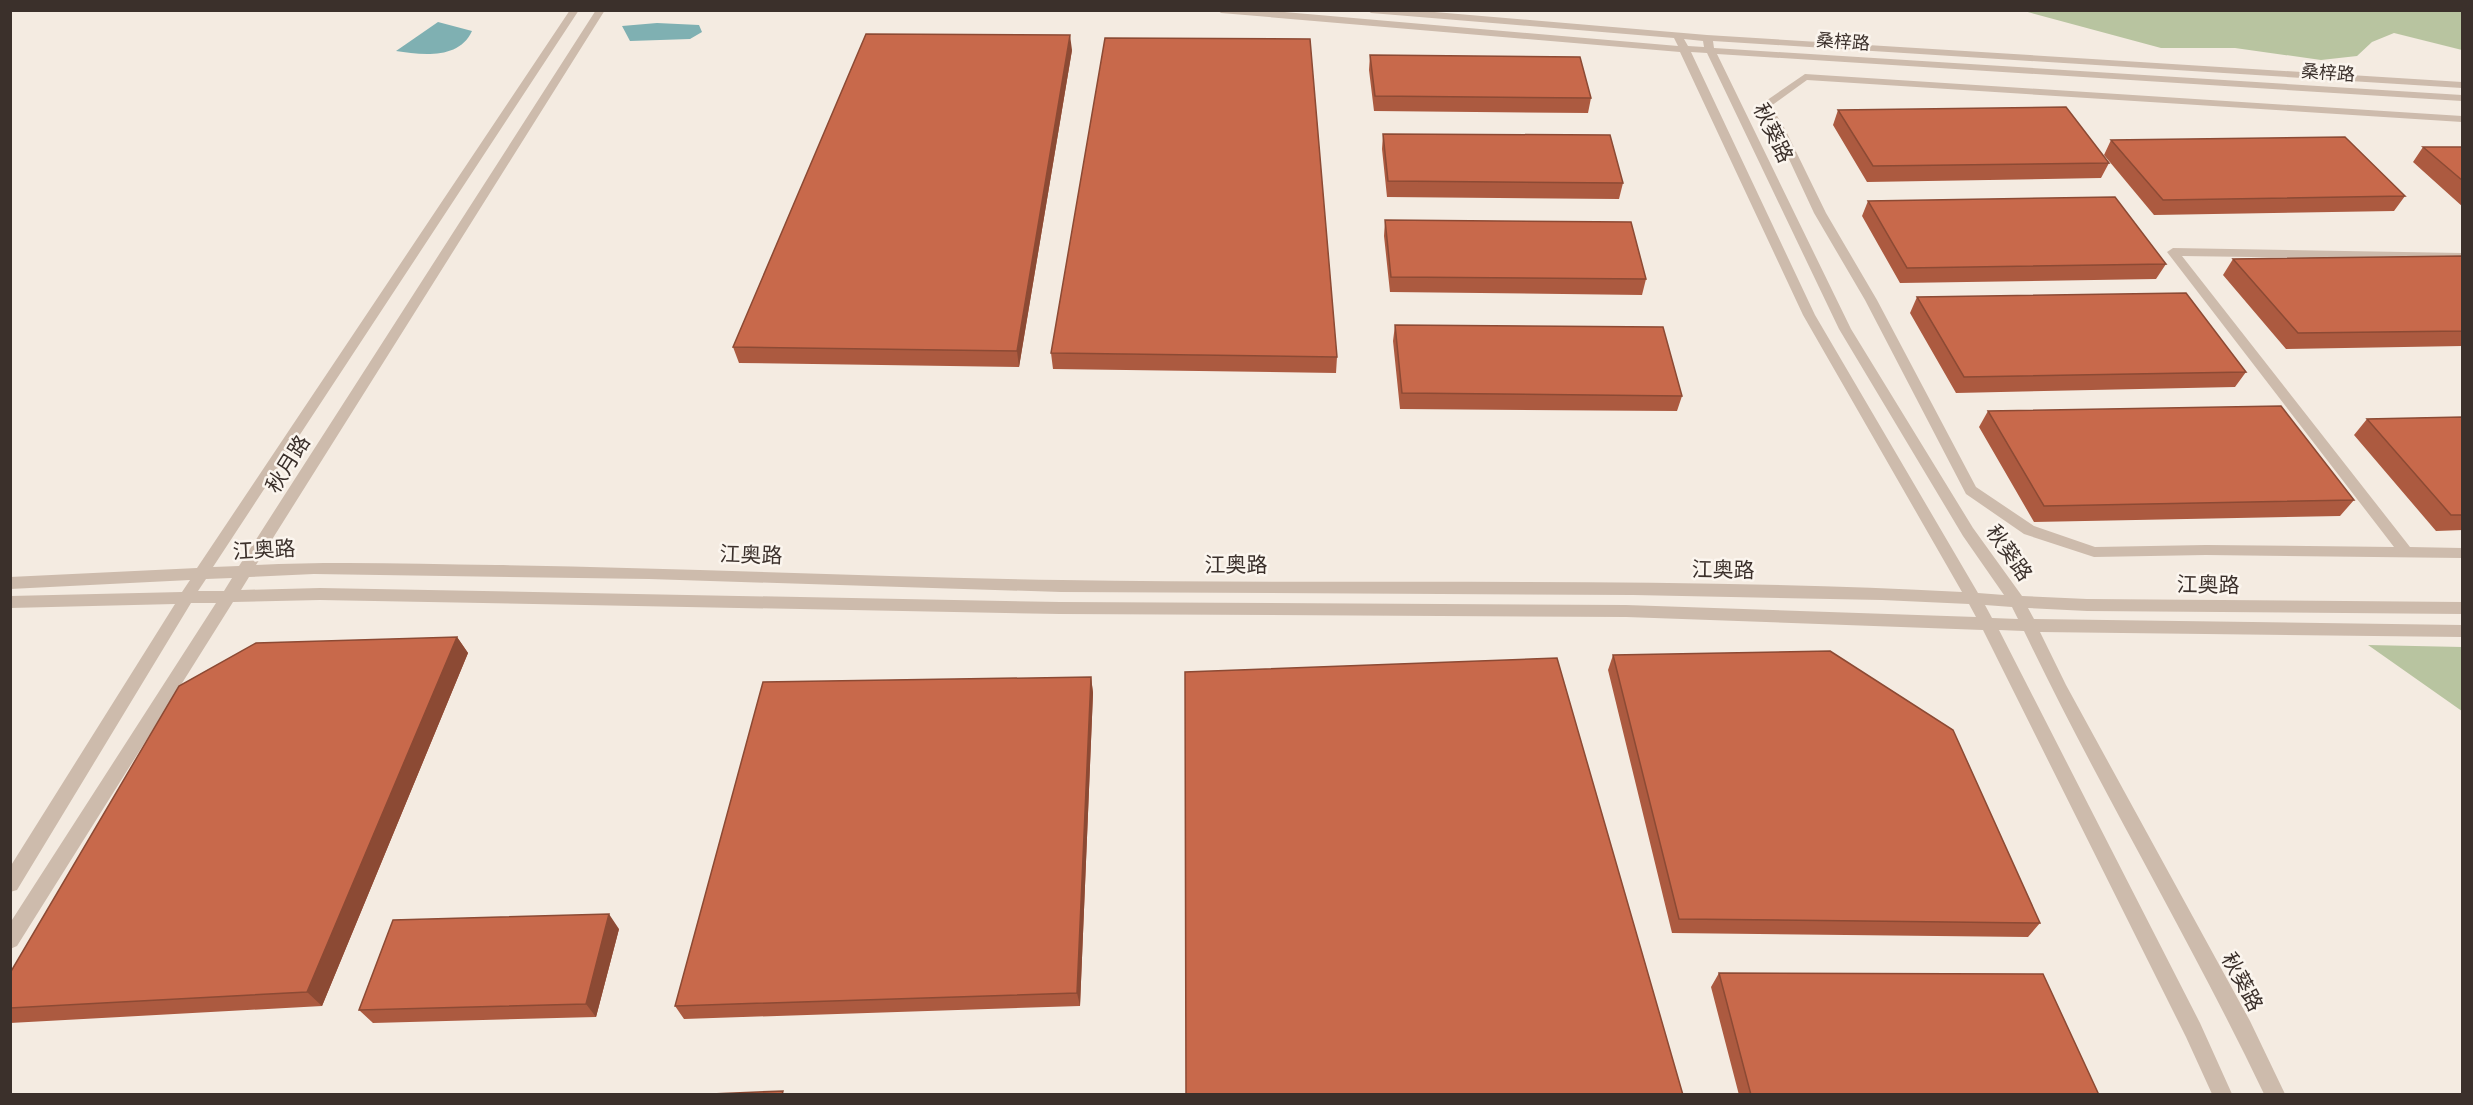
<svg xmlns="http://www.w3.org/2000/svg" width="2473" height="1105" font-family="'Titillium Web','Noto Sans SC',sans-serif">
<style>
.green{fill:#b8c4a0}
.water{fill:#7fb0b2}
.lines{fill:none;stroke-linecap:round;stroke-linejoin:round}
.minor{fill:#cdbbac;fill-rule:evenodd}
.wall{fill:#ac5a40}
.shaded-wall{fill:#8c4a34}
.building{fill:#c8694b;stroke:#8c4a34;stroke-width:1.5}
.labels{text-anchor:middle;stroke-width:5;stroke-linejoin:round;paint-order:stroke}
.far-street-label{font-size:18px;fill:#3b302b;stroke:#fbf5ee}
.street-label{font-size:21px;fill:#3b302b;stroke:#fbf5ee}
</style>
<rect width="100%" height="100%" fill="#f4ebe1"/>
<!-- green -->
<path class="green" d="M2024 11H2462V50L2394 33 2372 42 2357 56 2321 60 2235 48H2161Z
M2368 645 2462 647V711L2459 709Z"/>
<!-- water -->
<path class="water" d="M438 22 472 31C459 60 421 55 396 51Z
M657 23 699 25 702 32 690 39 630 41 622 26Z"/>
<g class="lines">
<!-- minor -->
<path class="minor" d="M570 10H579L213 567 239 566 596 10H605L256 565C336 561 416 564 496 565 685 568 873 577 1062 580 1362 585 1662 576 1962 592L1803 315 1680 52 1221 13 1217 10H1261L1678 46 1674 38 1371 13 1367 10H1411L1707 35 2462 82V88L1713 41 1714 48 2462 95V101L1717 54 1851 329 1973 528 2022 596 2087 599 2462 602V614L2087 611 2028 608 2034 619 2462 625V637L2040 632 2066 685 2250 1021 2285 1094H2264C2189 937 2099 788 2024 631L1999 630 2200 1023 2232 1094H2212L2186 1037 1983 630 1626 617 1060 614 320 600 233 602 17 946 10 949V923L216 603H191L17 890 10 892V867L175 604 10 608V596L182 592 190 580 10 589V577L197 568ZM1684 39 1703 41 1704 47 1688 46ZM1691 52 1707 53 1839 329 1963 536 2004 595 1978 593 1815 315ZM314 574 649 579 1061 592 1633 595 1882 600 1969 604 1976 617 1626 605 1060 602 320 588 241 590 249 577ZM232 578 224 591H198L206 579ZM1985 605 2012 607 2018 619 1992 618Z
M1805 74 2462 116V122L1807 80 1771 106 1785 129 1826 213 1877 300 1976 487 2034 526 2095 547 2206 545 2394 547 2167 252 2173 248 2462 253V260L2182 256 2410 547 2462 548V558L2206 555 2094 557 2024 534 1966 494 1865 300 1814 213 1775 129 1760 105Z"/>
</g>
<!-- wall -->
<path class="wall" d="M1072 50 1019 367 739 363 733 347Z
M1370 55 1591 98 1588 113 1374 111 1369 70Z
M1838 110 2109 163 2101 178 1867 182 1833 125Z
M1383 134 1623 183 1619 199 1387 197 1382 149Z
M2111 140 2405 196 2394 211 2154 215 2104 155Z
M2423 147H2463V207L2413 162Z
M1868 201 2166 264 2156 279 1900 283 1862 216Z
M1385 220 1646 279 1642 295 1390 292 1384 236Z
M2463 256V346L2286 349 2223 275 2233 259Z
M1917 297 2246 372 2235 387 1956 393 1910 313Z
M1395 325 1682 396 1677 411 1400 409 1393 341Z
M1051 353 1337 357 1336 373 1053 369Z
M1988 411 2354 500 2340 516 2034 522 1979 427Z
M2463 417V530L2436 531 2354 435 2367 419Z
M457 637 468 653 322 1006 10 1023V973Z
M1613 655 2040 923 2028 937 1672 933 1608 670Z
M1091 677 1093 693 1080 1006 684 1019 675 1006Z
M619 929 596 1017 373 1023 359 1010Z
M1719 973 2099 1095H1739L1711 987Z"/>
<!-- shaded-wall -->
<path class="shaded-wall" d="M1070 35 1072 50 1019 367 1017 351Z
M457 637 468 653 322 1006 307 992Z
M1091 677 1093 693 1080 1006 1077 993Z
M609 914 619 929 596 1017 586 1004Z"/>
<!-- building -->
<path class="building" d="M866 34 1070 35 1017 351 733 347Z
M1105 38 1310 39 1337 357 1051 353Z
M1370 55 1580 57 1591 98 1375 96Z
M2066 107 2109 163 1873 166 1838 110Z
M1383 134 1610 135 1623 183 1388 181Z
M2345 137 2405 196 2163 200 2111 140Z
M2423 147H2463V181Z
M2115 197 2166 264 1907 268 1868 201Z
M1385 220 1631 222 1646 279 1391 277Z
M2463 256V331L2298 333 2233 259Z
M2186 293 2246 372 1964 377 1917 297Z
M1395 325 1663 327 1682 396 1402 393Z
M2281 406 2354 500 2044 506 1988 411Z
M2463 417V515H2451L2367 419Z
M457 637 307 992 10 1008V973L179 686 256 643Z
M1830 651 1953 730 2040 923 1679 919 1613 655Z
M1557 658 1683 1095H1186L1185 672Z
M1091 677 1077 993 675 1006 763 682Z
M609 914 586 1004 359 1010 393 920Z
M1719 973 2043 974 2099 1095H1751Z
M783 1091 782 1095H687Z"/>
<g class="labels">
<!-- far-street labels -->
<g class="far-street-label">
<text transform="translate(1843 42) rotate(4)" y="6">桑梓路</text>
<text transform="translate(2328 73) rotate(4)" y="6">桑梓路</text>
</g>
<!-- street labels -->
<g class="street-label">
<text transform="translate(1773 133) rotate(64)" y="7">秋葵路</text>
<text transform="translate(288 464) rotate(-58)" y="7">秋月路</text>
<text transform="translate(264 550) rotate(-3)" y="7">江奥路</text>
<text transform="translate(2009 553) rotate(55)" y="7">秋葵路</text>
<text transform="translate(751 555) rotate(2)" y="7">江奥路</text>
<text x="1236" y="572">江奥路</text>
<text transform="translate(1723 570) rotate(1)" y="7">江奥路</text>
<text transform="translate(2208 585) rotate(1)" y="7">江奥路</text>
<text transform="translate(2242 982) rotate(62)" y="7">秋葵路</text>
</g>
</g>
<!-- border -->
<rect width="2473" height="1105" fill="none" stroke="#3b302b" stroke-width="24"/>
</svg>
